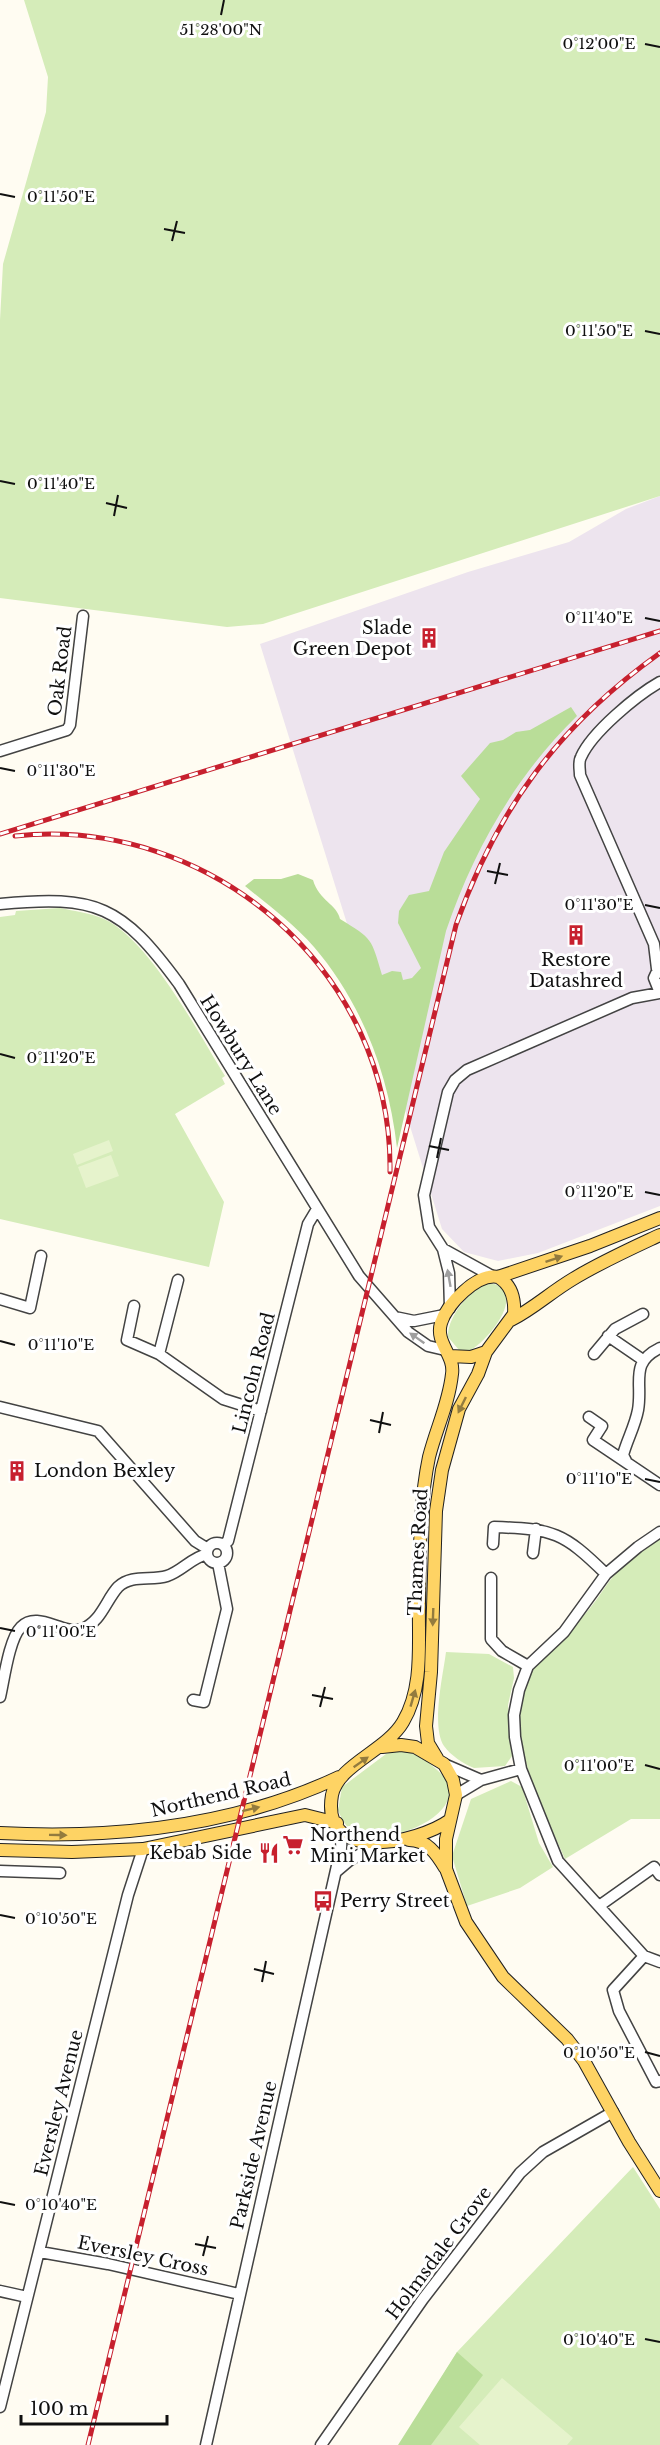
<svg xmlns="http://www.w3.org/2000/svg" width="660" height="2445" font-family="'Libre Baskerville',serif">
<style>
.industrial{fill:#ede4ee}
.green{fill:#d5ecb9}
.forest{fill:#b9dd98}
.pitch{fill:#e6f3cc}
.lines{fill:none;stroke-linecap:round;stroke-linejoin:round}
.minor-casing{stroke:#434343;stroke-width:13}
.major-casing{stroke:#212121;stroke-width:14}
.minor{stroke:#fff;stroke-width:10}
.major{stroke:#fed364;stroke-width:12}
.rail-casing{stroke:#c7202e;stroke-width:5}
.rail{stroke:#fff;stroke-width:3;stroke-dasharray:9;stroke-linecap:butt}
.oneway{fill:#937b3e}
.oneway2{fill:#9f9f9f}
.ticks{fill:none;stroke:#101010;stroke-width:2}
.labels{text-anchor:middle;stroke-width:6;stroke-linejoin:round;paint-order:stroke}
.poi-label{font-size:18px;fill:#101010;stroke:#fff;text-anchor:start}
.street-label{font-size:18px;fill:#101010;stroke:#fff}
.ticks-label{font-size:15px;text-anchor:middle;fill:#101010;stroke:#fff;stroke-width:6;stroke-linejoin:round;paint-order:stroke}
</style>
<rect width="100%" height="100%" fill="#fffcf2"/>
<!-- industrial -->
<path class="industrial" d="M660 496V1206L538 1253 498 1261 464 1252 442 1229 260 644 468 572 569 542 626 509Z"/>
<!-- green -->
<path class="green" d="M24 0H660V496L263 624 227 627 0 598V320L3 264 46 112 48 77Z
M60 908C74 911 91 913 104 919 149 939 199 1034 225 1076L222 1078 225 1084 175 1114 224 1202 209 1267 0 1219V917L15 915 16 911Z
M491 1283C529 1292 487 1342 469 1351L459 1350 448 1337C447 1317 471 1287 491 1283Z
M660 1539V1819H631L565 1859C540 1801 497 1727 535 1664 546 1646 569 1631 583 1616 593 1606 600 1594 608 1583 621 1565 641 1550 660 1539Z
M446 1652 489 1654 513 1667 514 1678 508 1705 512 1756 505 1766 474 1768C464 1764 450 1755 444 1746 431 1726 443 1676 446 1652Z
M400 1750C415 1753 425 1759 436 1769 484 1809 389 1848 358 1834 347 1830 342 1820 338 1810L342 1787 386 1754Z
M511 1781 522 1787 539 1843 553 1867 520 1888 467 1906 452 1856 471 1799Z
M633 2167 660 2209V2445H400L457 2352Z"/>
<!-- forest -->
<path class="forest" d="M571 707 577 716C516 775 473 851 446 931L397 1148C389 1075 362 1003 314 947 294 924 268 905 245 886L254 879H281L298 874 313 880C319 901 337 904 340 919 373 939 371 938 382 975L392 971 401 972 403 980 412 978 421 968 398 923 399 911 409 895 429 891 444 852 480 799 461 776 490 743 503 740 516 732 530 730Z
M457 2352 483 2375 431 2445H398Z"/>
<!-- pitch -->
<path class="pitch" d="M109 1140 113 1151 77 1165 73 1154Z
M111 1155 119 1176 86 1188 78 1167Z
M502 2378 573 2438 567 2445H480L459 2427Z"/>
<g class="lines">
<!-- minor casing -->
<g class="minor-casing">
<path id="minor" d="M0 751 67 730 70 725 83 616
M0 904C97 895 121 905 179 984L359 1276 408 1332 428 1346 445 1350
M660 965 654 978 660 993
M657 969 654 944 580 775C580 769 578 762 581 757 592 732 637 695 660 682
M443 1249 492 1276
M0 1299 30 1308 41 1256
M134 1306 127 1340 159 1354 223 1399 261 1411
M450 1308 449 1273 443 1249 429 1227 424 1195 448 1092 455 1080 467 1070 632 998 660 993
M395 1317 414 1321 444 1315
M608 1336 643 1360
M159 1354 178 1280
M594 1354 615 1329 643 1314
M0 1407 98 1431 195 1541 208 1549
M589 1417 602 1426 593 1440 660 1485
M626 1461 623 1455C627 1440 635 1426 638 1410 643 1382 629 1363 660 1348
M660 1532 638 1547 606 1574 564 1632 528 1666 519 1690 514 1715 515 1737 521 1769 558 1861 644 1956 660 1962
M207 1553a10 10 0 1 1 20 0a10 10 0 1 1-20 0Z
M493 1544 494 1527C554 1529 563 1532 606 1574
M223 1545 228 1541 308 1224 317 1209
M533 1553 536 1529
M491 1578V1639L502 1651 528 1666
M0 1697C4 1680 9 1639 21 1627 38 1610 62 1635 82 1629 101 1622 106 1600 118 1587 132 1574 151 1581 167 1576 182 1571 191 1558 207 1554
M193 1700 204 1702 227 1609 218 1563
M444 1764 481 1780
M456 1795 481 1780 521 1769
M0 1871 60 1873
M337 1871 350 1860 379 1844
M599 1906 654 1867 660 1875
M644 1956 613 1990 619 2011 656 2082 660 2081
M40 2252 108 2264 239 2294
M0 2291 27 2297
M0 2407 128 1895 143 1849
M206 2445 341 1848 342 1832
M321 2445 423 2299 520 2173 543 2152 613 2112"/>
</g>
<!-- major casing -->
<g class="major-casing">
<path id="major" d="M511 1320C533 1309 551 1292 573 1279 601 1262 630 1249 660 1235
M450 1356 471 1357 486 1352
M382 1747 401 1745 415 1747 444 1764 453 1780 456 1795 446 1839V1869L466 1922 503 1977 567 2039 584 2061 629 2142 660 2191
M437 1758 428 1743 426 1726 431 1672 436 1511 442 1470 459 1409 478 1374 486 1352 514 1314C515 1299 512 1285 498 1277
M450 1820C418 1843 320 1865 332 1795 338 1765 386 1751 403 1722 424 1687 418 1642 419 1602 420 1554 419 1505 429 1457 436 1429 449 1403 452 1374 455 1355 435 1343 441 1323 447 1304 477 1273 498 1277L590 1246 660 1218
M0 1833C116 1839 233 1827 339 1777
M409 1840C427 1840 436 1853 445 1868
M0 1850 72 1852 143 1849 305 1815 337 1823"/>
</g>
<!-- minor -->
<use href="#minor" class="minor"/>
<!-- major -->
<use href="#major" class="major"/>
<!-- rail casing -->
<g class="rail-casing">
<path id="rail" d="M0 834 660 631
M15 836C211 815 393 972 390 1172
M88 2445 456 925C497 809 559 725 660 653"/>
</g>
<!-- rail -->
<use href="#rail" class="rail"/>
</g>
<!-- one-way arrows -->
<defs><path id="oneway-solid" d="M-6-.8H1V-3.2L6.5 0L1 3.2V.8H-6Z" transform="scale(1.5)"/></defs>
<g class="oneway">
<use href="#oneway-solid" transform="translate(554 1259) rotate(-19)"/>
<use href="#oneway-solid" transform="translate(462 1405) rotate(116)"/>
<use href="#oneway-solid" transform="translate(433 1617) rotate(92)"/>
<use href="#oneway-solid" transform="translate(413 1698) rotate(-74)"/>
<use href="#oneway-solid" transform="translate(361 1762) rotate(-35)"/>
<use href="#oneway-solid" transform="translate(251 1809) rotate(-14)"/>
<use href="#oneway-solid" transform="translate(58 1835) rotate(1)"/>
</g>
<g class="oneway2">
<use href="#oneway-solid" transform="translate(449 1278) rotate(-100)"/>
<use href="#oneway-solid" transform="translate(417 1338) rotate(-145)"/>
</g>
<!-- ticks -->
<path class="ticks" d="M221 15 224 0M645 44 660 47M0 194 15 197M164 229 185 233M172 241 177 221M645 331 660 334M0 481 15 484M106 503 127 508M114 516 118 495M645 618 660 621M0 768 15 771M487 871 508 875M495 884 500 863M645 905 660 908M0 1054 15 1058M429 1146 449 1150M437 1158 441 1138M645 1192 660 1195M0 1341 15 1345M370 1420 391 1425M379 1433 383 1412M645 1479 660 1482M0 1628 15 1631M312 1695 333 1699M320 1707 325 1687M645 1765 660 1769M0 1915 15 1918M254 1969 274 1974M262 1982 266 1961M645 2052 660 2056M0 2202 15 2205M195 2244 216 2248M203 2256 208 2236M645 2339 660 2342"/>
<!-- icons -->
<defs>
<g id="building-bare" transform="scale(1.62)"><path d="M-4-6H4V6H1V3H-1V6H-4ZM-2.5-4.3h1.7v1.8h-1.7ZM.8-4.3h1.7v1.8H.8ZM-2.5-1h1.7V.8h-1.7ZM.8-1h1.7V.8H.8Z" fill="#c7202e" stroke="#fff" stroke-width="2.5" paint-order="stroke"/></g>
<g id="supermarket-bare" transform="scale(1.62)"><path d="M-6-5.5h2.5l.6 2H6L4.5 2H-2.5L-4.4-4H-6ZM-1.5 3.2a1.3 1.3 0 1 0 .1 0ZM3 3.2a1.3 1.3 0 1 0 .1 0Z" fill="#c7202e" stroke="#fff" stroke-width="2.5" paint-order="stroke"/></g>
<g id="restaurant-bare" transform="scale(1.62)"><path d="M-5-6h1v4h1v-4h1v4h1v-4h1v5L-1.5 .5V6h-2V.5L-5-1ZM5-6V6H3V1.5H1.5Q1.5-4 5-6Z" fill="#c7202e" stroke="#fff" stroke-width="2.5" paint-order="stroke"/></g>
<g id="bus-bare" transform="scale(1.62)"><path d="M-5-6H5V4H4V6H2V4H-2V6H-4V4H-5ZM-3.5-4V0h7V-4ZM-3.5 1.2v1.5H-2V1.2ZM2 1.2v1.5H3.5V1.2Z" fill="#c7202e" stroke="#fff" stroke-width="2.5" paint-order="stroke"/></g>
</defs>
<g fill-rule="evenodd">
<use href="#building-bare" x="429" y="638"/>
<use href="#building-bare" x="576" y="935"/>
<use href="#building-bare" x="17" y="1471"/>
<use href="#supermarket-bare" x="293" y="1845"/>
<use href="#restaurant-bare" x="269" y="1853"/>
<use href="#bus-bare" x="323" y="1901"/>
</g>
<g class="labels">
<!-- poi labels -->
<g class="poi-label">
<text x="412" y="634" text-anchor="end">Slade<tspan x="412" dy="21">Green Depot</tspan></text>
<text x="576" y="966" text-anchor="middle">Restore<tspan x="576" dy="21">Datashred</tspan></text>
<text x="34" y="1477">London Bexley</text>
<text x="310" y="1841">Northend<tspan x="310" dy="21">Mini Market</tspan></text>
<text x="252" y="1859" text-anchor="end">Kebab Side</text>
<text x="340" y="1907">Perry Street</text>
</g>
<!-- street labels -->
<g class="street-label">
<text transform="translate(60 671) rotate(-83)" y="6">Oak Road</text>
<text transform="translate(241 1055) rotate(58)" y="6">Howbury Lane</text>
<text transform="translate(254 1373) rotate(-76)" y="6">Lincoln Road</text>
<text transform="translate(418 1552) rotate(-87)" y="6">Thames Road</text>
<text transform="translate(221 1795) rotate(-13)" y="6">Northend Road</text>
<text transform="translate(59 2103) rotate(-76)" y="6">Eversley Avenue</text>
<text transform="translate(254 2155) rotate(-77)" y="6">Parkside Avenue</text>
<text transform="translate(439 2253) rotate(-53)" y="6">Holmsdale Grove</text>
<text transform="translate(143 2256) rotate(12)" y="6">Eversley Cross</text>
</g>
</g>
<g class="ticks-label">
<text x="221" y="35">51°28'00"N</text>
<text x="599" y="49">0°12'00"E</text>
<text x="61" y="202">0°11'50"E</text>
<text x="599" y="336">0°11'50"E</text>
<text x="61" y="489">0°11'40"E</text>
<text x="599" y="623">0°11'40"E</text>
<text x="61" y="776">0°11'30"E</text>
<text x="599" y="910">0°11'30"E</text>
<text x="61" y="1063">0°11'20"E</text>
<text x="599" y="1197">0°11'20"E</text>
<text x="61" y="1350">0°11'10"E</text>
<text x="599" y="1484">0°11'10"E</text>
<text x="61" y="1637">0°11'00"E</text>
<text x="599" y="1771">0°11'00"E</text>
<text x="61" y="1924">0°10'50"E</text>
<text x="599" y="2058">0°10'50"E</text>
<text x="61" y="2210">0°10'40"E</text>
<text x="599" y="2345">0°10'40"E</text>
</g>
<!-- scale -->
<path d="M21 2415v9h146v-9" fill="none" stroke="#101010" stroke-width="3"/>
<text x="30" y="2415" font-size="18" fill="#101010" stroke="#ffffff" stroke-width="4.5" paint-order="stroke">100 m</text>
</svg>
